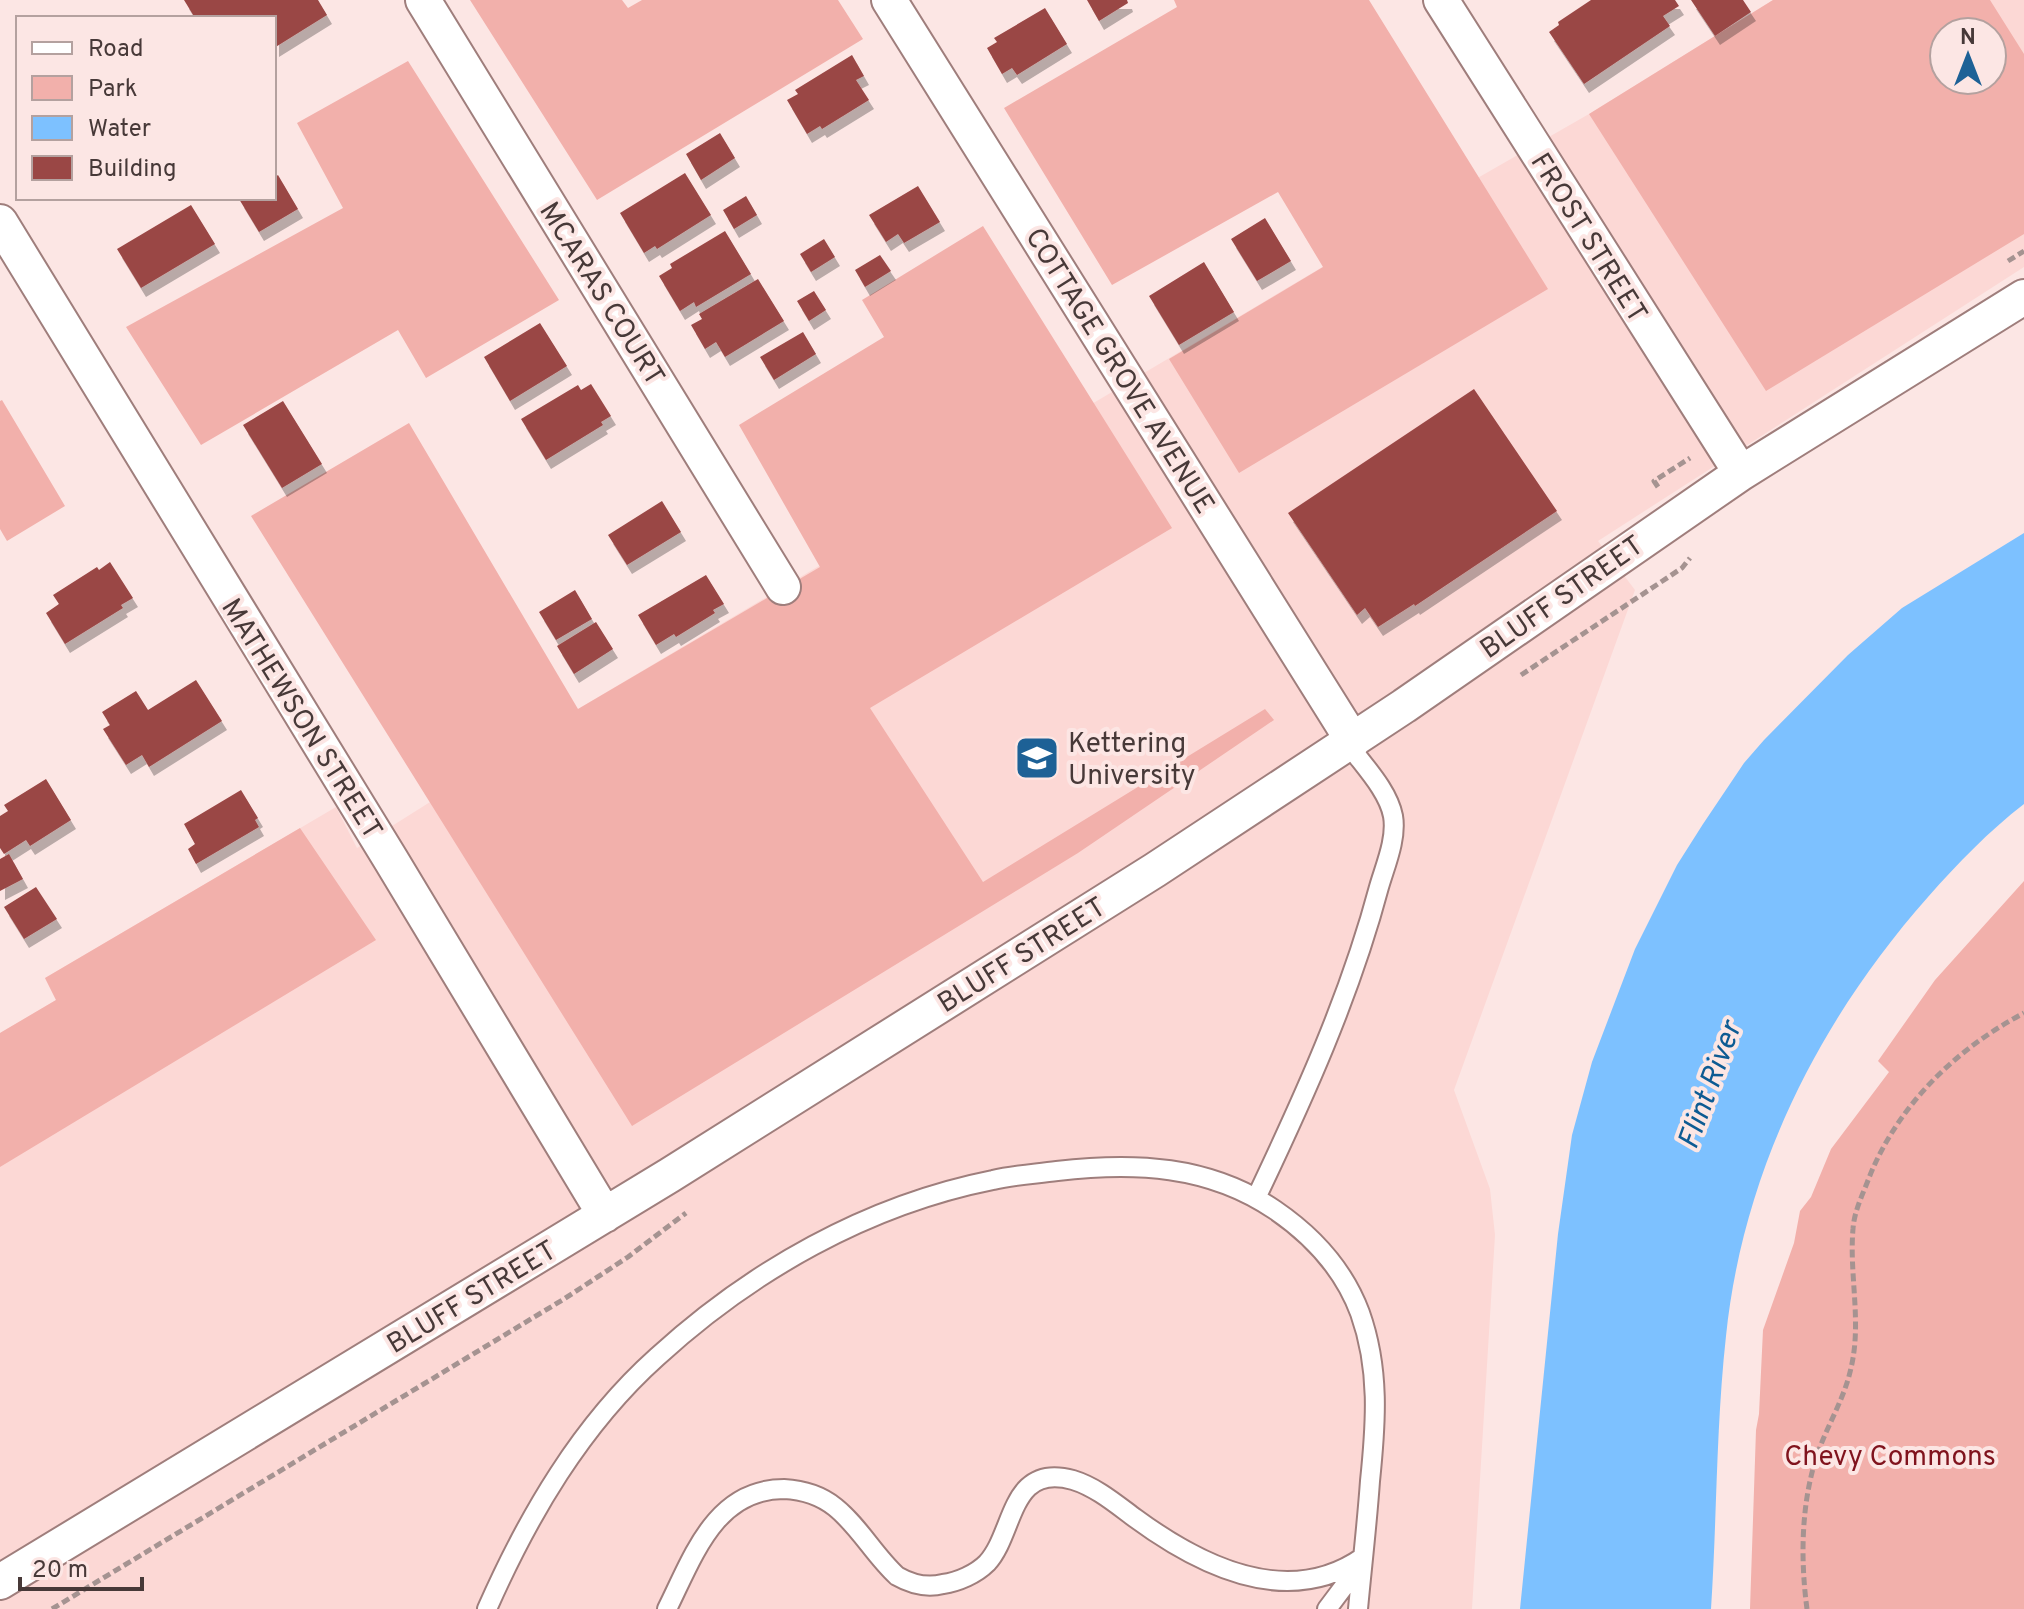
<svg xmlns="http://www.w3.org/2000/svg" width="2024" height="1609" font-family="Overpass,sans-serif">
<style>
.built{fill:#fcd8d5;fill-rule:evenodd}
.green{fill:#f2b0ab;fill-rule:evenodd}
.water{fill:#7dc1ff}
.building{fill:#9a4745;filter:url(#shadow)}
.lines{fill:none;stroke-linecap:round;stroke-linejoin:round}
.lane-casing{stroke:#9f7e7c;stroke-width:22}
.street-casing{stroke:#9f7e7c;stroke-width:38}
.path{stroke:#a59391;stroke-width:5;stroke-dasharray:8 4;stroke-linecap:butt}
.lane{stroke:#fff;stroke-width:18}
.street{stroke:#fff;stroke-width:34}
.labels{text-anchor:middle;stroke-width:8;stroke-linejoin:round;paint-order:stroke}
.street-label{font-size:28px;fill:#473938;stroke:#fce6e4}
.poi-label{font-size:28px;fill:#473938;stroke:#fce6e4;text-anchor:start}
.park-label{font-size:28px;fill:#80131d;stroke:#fce6e4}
.water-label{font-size:30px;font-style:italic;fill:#0d5b93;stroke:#fce6e4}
</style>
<defs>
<filter id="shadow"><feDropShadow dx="5" dy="9" stdDeviation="0" flood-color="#0004"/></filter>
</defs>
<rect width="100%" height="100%" fill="#fce6e4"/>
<!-- built -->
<path class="built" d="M1773 0H2024V267L1598 541 1635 590 1454 1090 1490 1189 1495 1235 1472 1609H0V1033L56 1000 45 978 336 807 357 848 578 709 1324 266 1589 114ZM1944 32H1992V80H1944Z"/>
<!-- green -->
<path class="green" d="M470 0H622L628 8 642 0H838L863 39 597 200Z
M1174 0H1369L1548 289 1239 473 1169 359 1323 267 1278 192 1112 285 1004 108 1177 7Z
M1773 0H1990L2024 54V234L1766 391 1589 114ZM1944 32H1992V80H1944Z
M408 61 559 300 426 378 398 330 201 445 126 327 343 208 297 123Z
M983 226 1172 528 870 708 983 882 1265 709 1274 720 1078 853 632 1126 251 516 409 423 578 709 820 567 739 425 884 337 862 300Z
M2 400 65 506 7 541 0 529V401Z
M300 828 376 940 0 1167V1033L56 1000 45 978Z
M2024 881V1609H1750L1756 1430 1759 1414 1763 1330 1794 1243 1800 1211 1811 1197 1831 1149 1889 1072 1878 1061 1935 980Z"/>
<!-- water -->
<path class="water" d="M2024 533V804C1989 831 1958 863 1928 897 1819 1020 1743 1171 1726 1336 1716 1426 1717 1518 1711 1609H1520L1558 1234 1572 1135 1592 1062 1635 949 1677 865 1703 824 1744 763 1764 740 1848 655 1902 608Z"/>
<!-- building -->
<path class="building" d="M184 0H318L327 15 274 48V18H195Z
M1087 0H1127L1128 3 1099 21Z
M1591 0H1675L1679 6 1663 16 1670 26 1584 84 1549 32 1559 25 1558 22Z
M1691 0H1743L1751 12 1715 36Z
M1045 8 1067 44 1017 75 1012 68 1002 74 987 48 997 42 994 38Z
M852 55 864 76 856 80 869 100 822 129 820 126 807 134 787 100 798 94 795 90Z
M720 133 735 158 701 180 686 154Z
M685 173 711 215 657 249 655 246 644 253 620 213Z
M278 175 298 209 259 232 239 199 274 198V178Z
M918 186 940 222 904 243 898 234 886 242 869 215Z
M746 196 757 215 734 229 723 210Z
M191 205 215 244 141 288 117 249Z
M1265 218 1291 261 1257 281 1231 239Z
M725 231 751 274 696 307 694 302 680 311 659 276 672 268 670 264Z
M824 239 835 257 811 272 800 254Z
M880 255 891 271 865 287 855 270Z
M1204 262 1234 312 1179 345 1149 296Z
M758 279 784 321 725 357 716 342 705 349 691 325 702 319 699 314Z
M814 291 826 310 809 321 797 301Z
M540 323 567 366 510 401 484 357Z
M803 332 816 354 774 380 760 357Z
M591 384 611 416 601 422 603 425 546 460 521 419 578 385 581 390Z
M1474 389 1557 511 1415 606 1414 604 1378 627 1365 608 1357 615 1288 513Z
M283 401 322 464 282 488 243 425Z
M662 501 681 532 627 565 608 535Z
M110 562 133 598 121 605 123 608 65 644 46 613 59 604 53 595 97 567 99 570Z
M706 575 724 604 713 610 715 613 676 637 674 634 656 645 638 615Z
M575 590 592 619 556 640 539 612Z
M596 622 613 649 574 674 557 646Z
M196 680 222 721 149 767 142 755 126 765 103 729 110 725 102 712 136 691 148 710Z
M46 779 71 820 30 846 26 840 4 854 0 848V816L8 811 4 805Z
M241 790 258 818 255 820 259 827 196 864 188 849 195 844 184 824Z
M9 854 23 879 0 891V859Z
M36 887 57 919 24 939 4 907Z"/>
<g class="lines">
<!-- lane casing -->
<g class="lane-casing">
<path id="lane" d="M1256 1198C1304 1097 1350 996 1379 887 1385 866 1397 839 1393 816 1388 790 1363 765 1348 744
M487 1609C528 1516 581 1425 657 1357 751 1271 867 1205 993 1180 1014 1175 1035 1174 1057 1171 1134 1162 1209 1165 1275 1210 1313 1236 1344 1270 1360 1313 1380 1369 1376 1423 1370 1481 1367 1524 1362 1566 1358 1609
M667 1609C693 1557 715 1489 784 1489 803 1490 820 1495 835 1507 859 1526 874 1555 897 1576 911 1584 927 1588 943 1584 958 1582 976 1574 987 1563 1015 1533 1009 1462 1073 1480 1096 1487 1116 1504 1135 1518 1203 1568 1289 1609 1363 1557
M1327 1609 1354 1573"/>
</g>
<!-- street casing -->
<g class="street-casing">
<path id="street" d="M423 0 783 587
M889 0 1353 741
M1441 0 1741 473
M0 222 391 860 605 1215
M0 1582 670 1175 1155 870 1404 706 1741 473 2024 297"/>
</g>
<!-- path -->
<path class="path" d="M2008 261 2024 251
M1658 487 1654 481 1690 458
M1521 675 1682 568 1690 558
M52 1609 564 1299 628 1257 686 1213
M1807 1609C1800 1557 1801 1497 1820 1447 1830 1421 1845 1396 1851 1368 1862 1322 1849 1275 1853 1229 1854 1213 1861 1198 1867 1183 1895 1108 1954 1050 2024 1013"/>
<!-- lane -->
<use href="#lane" class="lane"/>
<!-- street -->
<use href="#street" class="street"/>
</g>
<!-- icons -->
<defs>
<g id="university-square" transform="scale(2.3)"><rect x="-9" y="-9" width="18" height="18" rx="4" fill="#1d6196" stroke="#fce6e4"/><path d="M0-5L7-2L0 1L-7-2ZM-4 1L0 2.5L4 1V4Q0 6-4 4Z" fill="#fff"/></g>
</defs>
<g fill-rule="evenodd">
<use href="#university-square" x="1037" y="758"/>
</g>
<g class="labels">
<!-- street labels -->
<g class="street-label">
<text transform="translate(1590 237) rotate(58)" y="10">FROST STREET</text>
<text transform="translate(603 293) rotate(58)" y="10">MCARAS COURT</text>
<text transform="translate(1121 370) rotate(58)" y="10">COTTAGE GROVE AVENUE</text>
<text transform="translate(1561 596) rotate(-35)" y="10">BLUFF STREET</text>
<text transform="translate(303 718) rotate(58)" y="10">MATHEWSON STREET</text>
<text transform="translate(1021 954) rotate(-32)" y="10">BLUFF STREET</text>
<text transform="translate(471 1296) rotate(-31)" y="10">BLUFF STREET</text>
</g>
<!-- poi labels -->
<g class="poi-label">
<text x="1068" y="752">Kettering<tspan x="1068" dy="32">University</tspan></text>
</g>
<!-- park labels -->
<g class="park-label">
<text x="1890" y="1465">Chevy Commons</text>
</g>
<!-- water labels -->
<g class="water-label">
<text transform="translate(1709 1085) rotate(-70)" y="10">Flint River</text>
</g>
</g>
<!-- legend -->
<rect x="16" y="16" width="260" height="184" fill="#fce6e4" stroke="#b4a19f" stroke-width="2"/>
<rect x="32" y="42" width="40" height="12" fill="#ffffff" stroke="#b4a19f" stroke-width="2"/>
<text x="88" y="56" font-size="24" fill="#473938">Road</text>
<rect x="32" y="76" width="40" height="24" fill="#f2b0ab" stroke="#b4a19f" stroke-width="2"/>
<text x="88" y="96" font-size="24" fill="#473938">Park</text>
<rect x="32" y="116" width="40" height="24" fill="#7dc1ff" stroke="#b4a19f" stroke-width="2"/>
<text x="88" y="136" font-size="24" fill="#473938">Water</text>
<rect x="32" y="156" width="40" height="24" fill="#9a4745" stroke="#b4a19f" stroke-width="2"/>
<text x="88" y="176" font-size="24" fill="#473938">Building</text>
<!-- north arrow -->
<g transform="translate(1968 56)"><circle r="38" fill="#fce6e4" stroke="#b4a19f" stroke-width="2"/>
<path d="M0-6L14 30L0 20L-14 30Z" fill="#1d6196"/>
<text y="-12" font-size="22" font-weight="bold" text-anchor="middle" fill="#473938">N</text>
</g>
<!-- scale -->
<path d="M20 1577v12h122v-12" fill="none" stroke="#473938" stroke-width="4"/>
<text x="32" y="1577" font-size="24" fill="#473938" stroke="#fce6e4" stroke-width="6" paint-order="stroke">20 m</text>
</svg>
